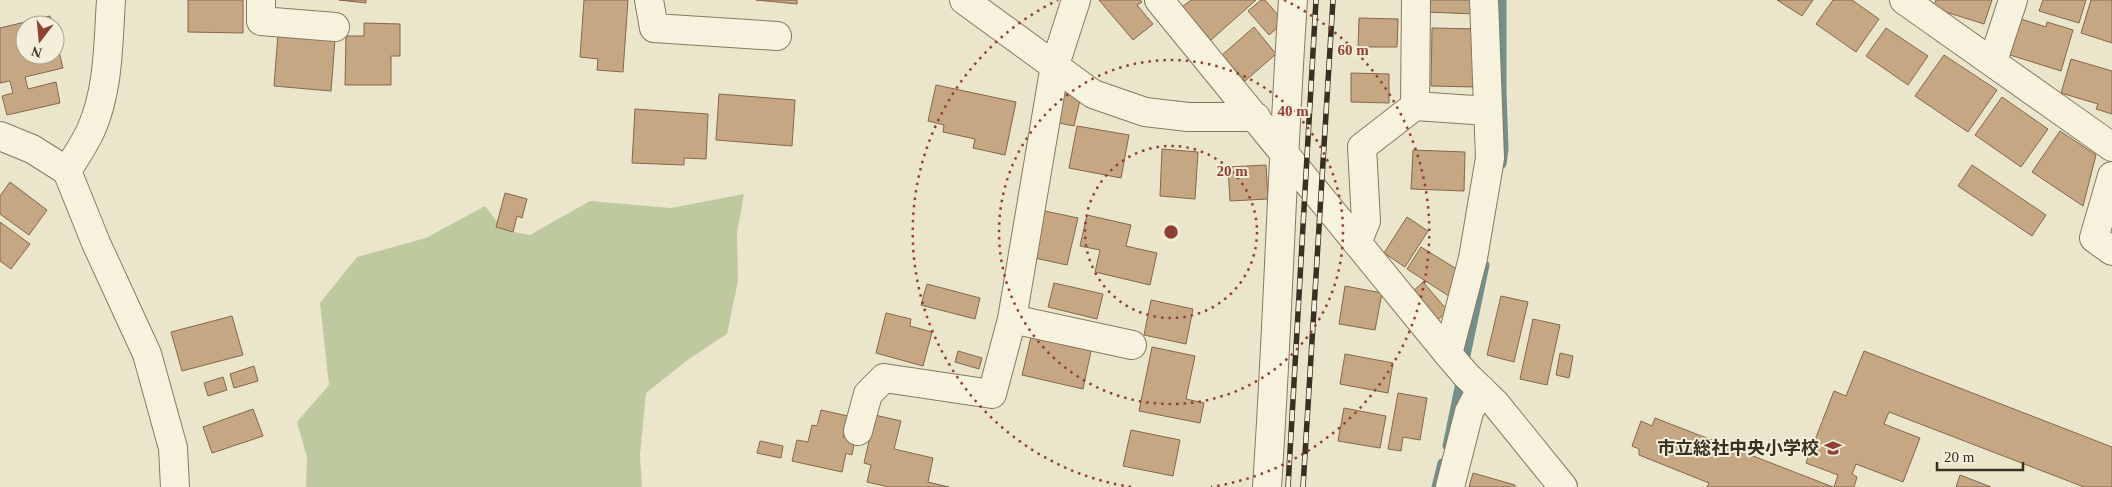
<svg xmlns="http://www.w3.org/2000/svg" width="2112" height="487" font-family="'Times New Roman','Noto Sans JP',serif">
<style>
.green{fill:#bfc99f}
.lines{fill:none;stroke-linecap:round;stroke-linejoin:round}
.stream{stroke:#728f8b;stroke-width:9}
.building{fill:#c6a784;stroke:#846748}
.minor-casing{stroke:#877960;stroke-width:30}
.tertiary-casing{stroke:#877960;stroke-width:30}
.minor{stroke:#f7f2de;stroke-width:28}
.tertiary{stroke:#f7f2de;stroke-width:28}
.rail-casing{stroke:#393022;stroke-width:5.5}
.rail{stroke:#f3efda;stroke-width:4;stroke-dasharray:11;stroke-linecap:butt}
.ring{fill:none;stroke:#914035;stroke-width:2.5;stroke-dasharray:2.5 5}
.labels{text-anchor:middle;stroke-width:4;stroke-linejoin:round;paint-order:stroke}
.poi-label{font-size:18px;font-weight:bold;fill:#393022;stroke:#f3efda;text-anchor:end}
.centre{fill:#914035;stroke:#f3efda;stroke-width:2.5}
.ring-label{font-size:15px;text-anchor:middle;font-weight:bold;fill:#914035;stroke:#f3efda;stroke-width:4;stroke-linejoin:round;paint-order:stroke}
</style>
<rect width="100%" height="100%" fill="#ebe6cb"/>
<!-- green -->
<path class="green" d="M744 194 737 233 738 281 727 334 689 359 646 393 640 455 642 487H306L307 457 297 422 329 385 320 303 357 257 426 238 485 206 504 230 530 235 590 201 671 208Z"/>
<g class="lines">
<!-- stream -->
<path class="stream" d="M1502 164 1504 149 1502 92V0
M1464 365 1485 265
M1447 446 1461 378
M1436 487 1442 463"/>
</g>
<!-- building -->
<path class="building" d="M188 0H243V33L188 32Z
M339 0H366V3Z
M584 0H628L623 72 597 70 598 59 580 57Z
M756 0H797V4Z
M1099 0H1140L1142 2 1137 5 1153 24 1133 40Z
M1191 0H1256L1211 40 1182 7Z
M1261 0H1265L1284 22 1269 35 1248 11Z
M1427 0H1476L1475 14 1426 12Z
M1777 0H1813L1802 16Z
M1833 0H1852L1879 19 1856 52 1816 24Z
M1936 0H1992L1984 24 1933 8Z
M2043 0H2086L2079 23 2039 11Z
M2091 0H2112V43L2081 33Z
M50 16 53 25H25V55H55V35L63 68 25 77 28 89 56 82 60 103 7 115 2 96 13 93 10 81 0 83V28Z
M1359 18 1398 19 1397 47H1358Z
M2021 19 2046 27 2047 22 2073 30 2061 71 2010 55Z
M364 23 400 24V56H391V85H345L346 36H364Z
M1254 27 1276 54 1245 81 1222 55Z
M1432 28 1477 29 1476 87 1431 86Z
M1886 28 1928 56 1908 85 1866 56Z
M278 34 335 39 331 91 274 86Z
M1944 55 1997 90 1968 132 1915 96Z
M2071 59 2112 71V114L2096 109 2098 104 2061 93Z
M1351 73 1389 74V103L1351 102Z
M936 85 1016 102 1005 155 973 148 975 139 943 132 944 125 928 121Z
M1061 87 1082 91 1074 126 1054 122Z
M719 94 795 100 792 146 716 140Z
M2002 97 2048 129 2021 167 1975 135Z
M635 109 708 114 706 159 684 158V165L632 163Z
M1077 126 1129 135 1121 178 1069 168Z
M2060 131 2096 155 2083 206 2032 172Z
M1162 149 1198 152 1195 199 1160 196Z
M1413 150 1465 152 1464 191 1411 189Z
M1266 165 1268 199 1230 201 1228 167Z
M1972 165 2046 215 2032 236 1958 186Z
M10 182 47 210 29 235 0 214V196Z
M505 193 527 199 522 218 517 216 513 232 496 227Z
M1040 210 1078 218 1067 265 1030 257Z
M1087 215 1131 225 1126 246 1157 253 1150 285 1095 272 1100 250 1080 246Z
M1407 217 1428 231 1405 267 1384 253Z
M0 222 30 244 11 269 0 261Z
M1421 247 1463 273 1455 300 1407 269Z
M1423 282 1448 311 1434 323 1409 295Z
M1054 283 1103 294 1097 319 1048 307Z
M927 284 980 298 975 319 921 305Z
M1345 286 1382 293 1375 330 1339 324Z
M1501 296 1528 302 1514 362 1487 355Z
M1151 300 1193 309 1186 344 1144 335Z
M886 313 911 319 910 326 932 332 923 366 876 353Z
M232 316 243 355 182 371 171 332Z
M1533 319 1560 325 1547 385 1520 379Z
M1031 337 1091 351 1083 389 1022 375Z
M1152 347 1195 356 1186 399 1204 403 1200 423 1139 411Z
M958 351 982 358 979 369 955 362Z
M1864 351 2112 447V487H2084L1889 412 1884 424 1920 438 1903 482 1856 464 1852 474 1857 477 1854 487H1834L1838 475 1806 463 1834 391 1846 396Z
M1560 353 1573 356 1569 378 1556 375Z
M1345 354 1393 363 1388 393 1340 384Z
M254 366 258 381 234 388 230 374Z
M223 377 227 390 208 396 204 383Z
M1398 393 1427 398 1420 440 1403 437 1401 451 1388 449Z
M1344 408 1386 416 1380 448 1338 441Z
M253 409 263 436 212 453 203 427Z
M821 410 848 416 843 437 855 439 852 455 846 453 842 472 792 461 797 440 808 442 812 425 817 426Z
M875 415 901 421 894 449 933 458 928 482 949 487H889L867 482 871 465 864 463Z
M1655 418 1833 487H1707L1709 483 1639 455V449L1632 446 1641 421 1652 426Z
M1131 430 1180 440 1173 476 1123 466Z
M760 441 783 446 781 458 757 453Z
M1473 473 1515 485V487H1469Z
M1960 475 1991 487H1956Z"/>
<g class="lines">
<!-- minor casing -->
<g class="minor-casing">
<path id="minor" d="M261 0V21L335 27
M649 0 654 28 777 36
M964 0 1093 94 1145 112 1188 117H1256
M1159 0 1448 354
M1416 0 1415 106 1488 111
M1904 0 2112 147
M1993 61 2013 0
M0 136 32 149 67 171 96 243 147 354 173 448 175 487
M67 171C75 158 84 145 91 130 109 89 108 44 111 0
M2112 176 2094 238 2112 251
M1357 243 1366 221 1362 147 1415 106
M1012 319 1132 345
M1448 354 1473 258 1490 158 1484 0
M1466 375 1495 403 1563 487
M858 431 868 394 884 378 992 394 1012 319 1055 65 1076 0
M1267 487C1278 325 1282 162 1293 0
M1450 487 1469 412 1481 389"/>
</g>
<!-- tertiary casing -->
<g class="tertiary-casing">
<path id="tertiary" d="M1448 354 1466 375"/>
</g>
<!-- minor -->
<use href="#minor" class="minor"/>
<!-- tertiary -->
<use href="#tertiary" class="tertiary"/>
<!-- rail casing -->
<g class="rail-casing">
<path id="rail" d="M1288 487 1316 0
M1303 487 1333 0"/>
</g>
<!-- rail -->
<use href="#rail" class="rail"/>
</g>
<!-- distance rings -->
<g class="ring">
<circle cx="1171" cy="232" r="86"/>
<circle cx="1171" cy="232" r="172"/>
<path d="M1131 487A258 258 0 0 1 1058 0M1284 0A258 258 0 0 1 1211 487"/>
</g>
<!-- icons -->
<defs>
<g id="school-bare" transform="scale(1.35)"><path d="M0-5L7-2L0 1L-7-2ZM-4 1L0 2.5L4 1V4Q0 6-4 4Z" fill="#914035" stroke="#f3efda" stroke-width="2.5" paint-order="stroke"/></g>
</defs>
<g fill-rule="evenodd">
<use href="#school-bare" x="1833" y="448"/>
</g>
<g class="labels">
<!-- poi labels -->
<g class="poi-label">
<text x="1819" y="454">市立総社中央小学校</text>
</g>
</g>
<circle cx="1171" cy="232" r="8" class="centre"/>
<g class="ring-label">
<text x="1353" y="55">60 m</text>
<text x="1293" y="116">40 m</text>
<text x="1232" y="176">20 m</text>
</g>
<!-- north arrow -->
<g transform="translate(40 40) rotate(196)"><circle r="24" fill="#f3efda" stroke="#a9a390"/>
<path d="M0-4L9 19L0 12L-9 19Z" fill="#914035"/>
<text y="-8" font-size="14" font-weight="bold" text-anchor="middle" fill="#393022">N</text>
</g>
<!-- scale -->
<path d="M1937 462v8h86v-8" fill="none" stroke="#393022" stroke-width="2.5"/>
<text x="1944" y="462" font-size="15" fill="#393022" stroke="#f3efda" stroke-width="4" paint-order="stroke">20 m</text>
</svg>
